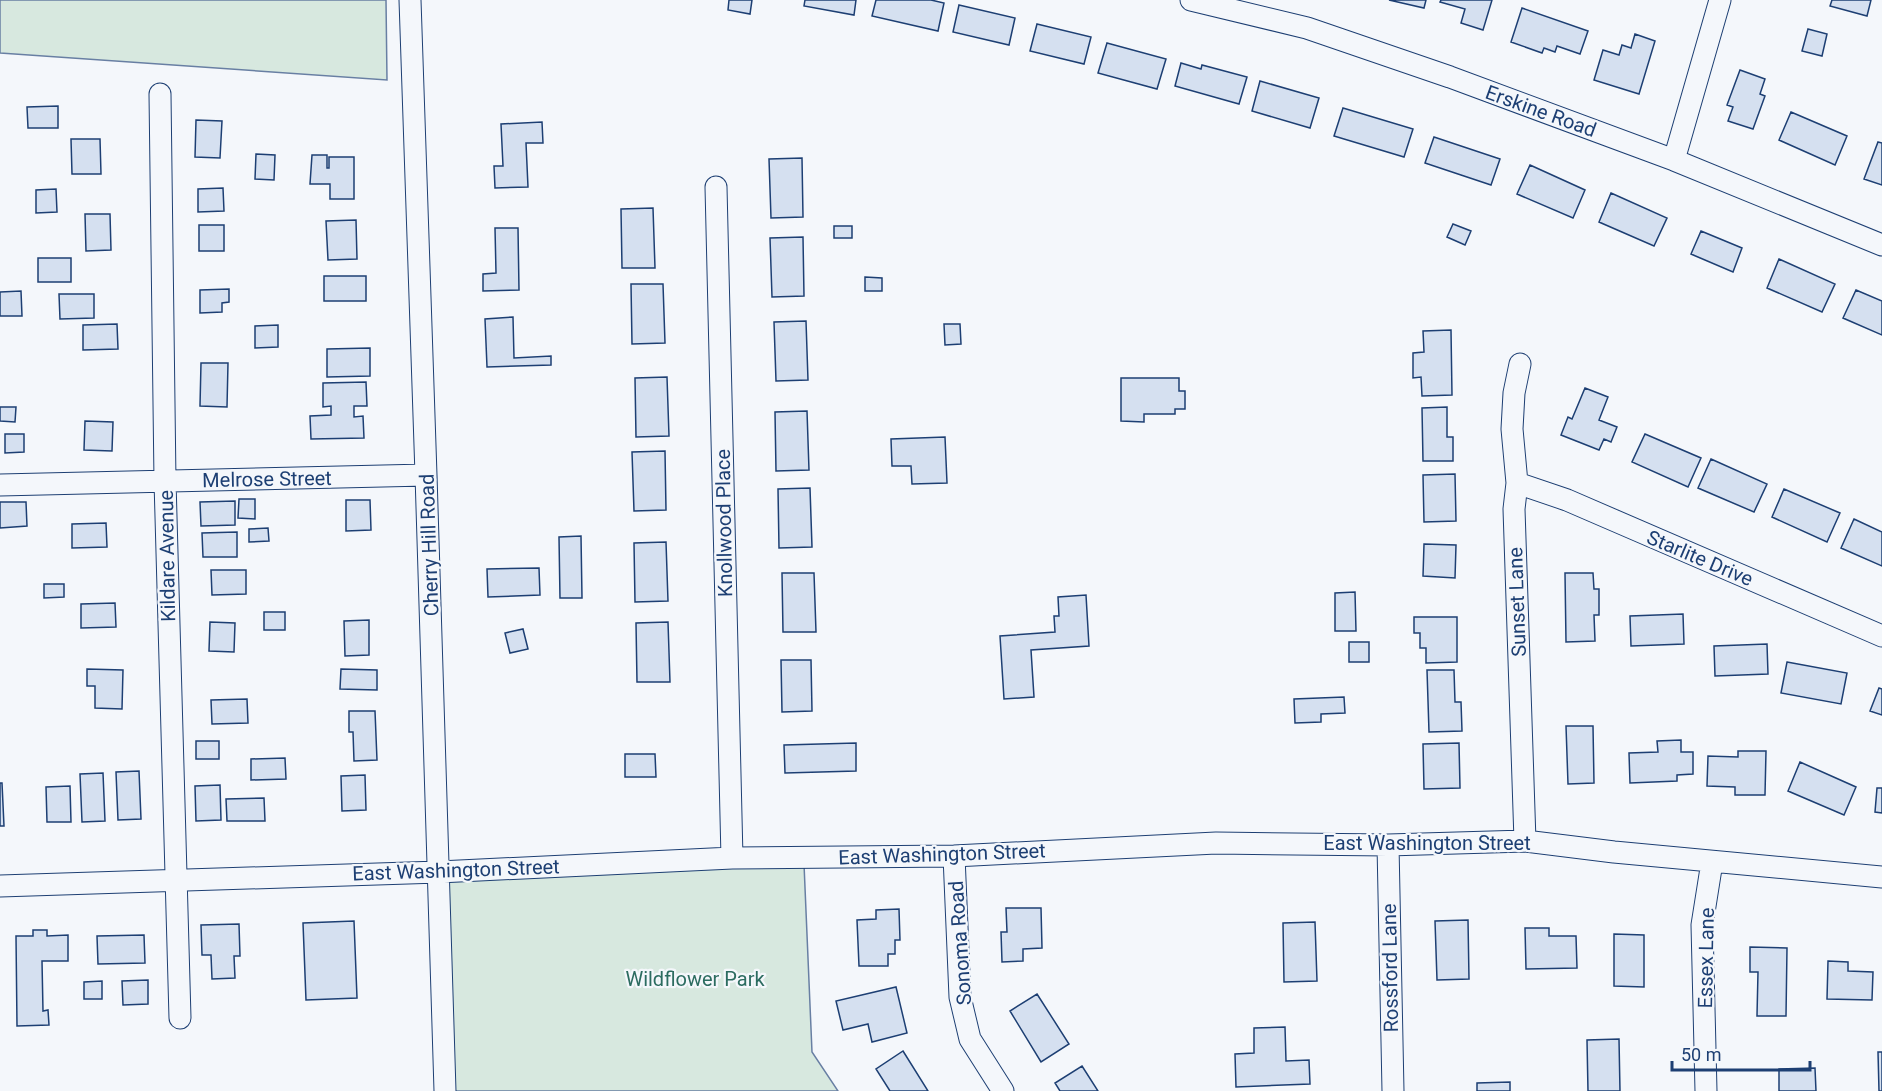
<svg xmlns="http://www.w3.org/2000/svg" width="1882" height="1091" font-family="Roboto,sans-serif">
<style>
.green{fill:#d7e8df;stroke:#687fa3;stroke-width:1.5}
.building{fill:#d5e0f0;stroke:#1d3f73;stroke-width:1.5}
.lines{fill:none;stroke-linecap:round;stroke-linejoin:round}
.minor-casing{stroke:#1d3f73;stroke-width:23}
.minor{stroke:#f4f7fb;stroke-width:21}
.labels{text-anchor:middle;stroke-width:4.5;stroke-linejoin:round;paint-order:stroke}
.street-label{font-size:20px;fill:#1d3f73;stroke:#f4f7fb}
.park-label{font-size:20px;fill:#2c6c60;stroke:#f4f7fb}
</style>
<rect width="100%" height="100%" fill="#f4f7fb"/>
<!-- green -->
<path class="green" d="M0 0H386L387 80 0 53Z
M804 864 812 1052 838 1091H449L445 876Z"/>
<!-- building -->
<path class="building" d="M729 0H752L750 14 728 10Z
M805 0H856L854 15 804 6Z
M876 0H931L944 3 938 31 872 16Z
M1389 0H1426L1424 8Z
M1441 0H1492L1483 30 1461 23 1465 9 1440 2Z
M1832 0H1871L1867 16 1830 6Z
M959 5 1015 18 1009 45 953 32Z
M1522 8 1588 31 1580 54 1557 46 1555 52 1544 48 1542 53 1511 42Z
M1037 24 1091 37 1084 64 1030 51Z
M1808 29 1827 34 1822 56 1802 51Z
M1635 34 1655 41 1639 94 1594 80 1603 50 1619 55 1622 45 1631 48Z
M1107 43 1166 59 1157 89 1098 73Z
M1181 63 1201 69 1202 65 1247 77 1239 104 1175 86Z
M1740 70 1765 79 1760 94 1765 96 1753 129 1728 121 1733 107 1727 105Z
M1260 81 1319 98 1310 128 1252 111Z
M58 106V128H28L27 107Z
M1343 108 1413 129 1404 157 1334 136Z
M1791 112 1847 136 1835 165 1779 140Z
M196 120 222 121 220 158 195 157Z
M542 122 543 143H526L528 187 495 188 494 166H503L501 124Z
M1434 137 1500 159 1491 185 1425 163Z
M71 139H100L101 174H72Z
M1878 142 1882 143V185L1864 179Z
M256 154 275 155 274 180 255 179Z
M312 155H327V168H329V157H354V199H330V184H310Z
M802 158 803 217 771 218 769 159Z
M1530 165 1585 190 1573 218 1517 194Z
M223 188 224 211 198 212V189Z
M56 189 57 212 36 213V190Z
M1611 193 1667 218 1654 246 1599 222Z
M653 208 655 268H622L621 209Z
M85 214H110L111 250 86 251Z
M356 220 357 259 328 260 326 221Z
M1453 224 1471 231 1465 245 1447 237Z
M199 225H224V251H199Z
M834 226H852V238H834Z
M495 228H518L519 290 483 291V274L496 273Z
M1701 231 1742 248 1733 272 1691 254Z
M803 237 804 296 772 297 770 238Z
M38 258H71V282H38Z
M1779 259 1835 284 1822 312 1767 288Z
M324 276H366V301H324Z
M865 277 882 278V291H865Z
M631 284H663L665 343 632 344Z
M229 289V302L222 303V312L200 313V290Z
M1856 290 1882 301V335L1843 318Z
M21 291 22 316H0V292Z
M59 294H94V318L60 319Z
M513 317 514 358 551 356V365L487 367 485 319Z
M806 321 808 380 776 381 774 322Z
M117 324 118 349 83 350V325Z
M944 324H960L961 344 945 345Z
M278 325V347L255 348V326Z
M1451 330 1452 395 1422 396 1421 377 1413 378V353L1424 352 1423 331Z
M370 348V376L327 377V349Z
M201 363H228L227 407 200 406Z
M667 377 669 436 636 437 635 378Z
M1121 378H1179V391H1185V409H1175V414H1144V422L1121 421Z
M366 382 367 406H354V417L363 416 364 438 311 439 310 416 331 415V406L323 407V383Z
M1585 388 1608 397 1599 420 1617 427 1611 442 1604 439 1599 450 1561 435 1568 417 1572 419Z
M0 407H16L15 422 0 421Z
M1447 407V437H1453V461H1423L1422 408Z
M807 411 809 470 776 471 775 412Z
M85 421 113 422 112 451 84 450Z
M5 434H24V452L5 453Z
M1645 434 1701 458 1688 487 1632 462Z
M945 437 947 483 912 484 911 466H892L891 439Z
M665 451 666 510 634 511 632 452Z
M1711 459 1767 484 1754 512 1698 488Z
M1455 474 1456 521 1424 522 1423 475Z
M810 488 812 547 779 548 778 489Z
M1784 489 1840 513 1827 542 1772 517Z
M239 499H255V519L238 518Z
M346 500H370L371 530 346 531Z
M235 501V525L201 526 200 502Z
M0 502H26L27 526 0 528Z
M1854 519 1882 532V566L1841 548Z
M106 523 107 547 72 548V524Z
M268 528 269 541 249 542V529Z
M237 532V557H203L202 533Z
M581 536 582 598H560L559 537Z
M666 542 668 601 635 602 634 543Z
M1424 544 1456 545 1455 578 1423 576Z
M539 568 540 595 488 597 487 569Z
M211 570H246V594L212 595Z
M782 573H814L816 632H783Z
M1565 573H1593L1594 589H1599V615H1594L1595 641 1566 642Z
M44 584H64V597L44 598Z
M1355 592 1356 631H1335V593Z
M1086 595 1089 646 1031 650 1034 697 1004 699 1000 636 1055 632 1054 616H1059L1058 597Z
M115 603 116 627 81 628V604Z
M264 612H285V630H264Z
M1683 614 1684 644 1631 646 1630 616Z
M1414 617H1457V662L1426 663V648H1420V633H1414Z
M369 620V655L345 656 344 621Z
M210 622 235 623 234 652 209 651Z
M668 622 670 682H637L636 623Z
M523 629 528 649 510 653 505 633Z
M1349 642H1369V662H1349Z
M1767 644 1768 674 1715 676 1714 646Z
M781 660H811L812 711 782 712Z
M1787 662 1847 673 1841 704 1781 693Z
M87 669 123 670 122 709 95 708V686H87Z
M341 669 377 670V690L340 689Z
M1427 670H1454L1455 702H1461L1462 731 1429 732Z
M1879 688 1882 689V715L1870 711Z
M1344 697 1345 713 1321 714V722L1295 723 1294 699Z
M247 699 248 723 212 724 211 700Z
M349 711H375L377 760 354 761 353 732H349Z
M1566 726H1593L1594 783 1568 784Z
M1681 740V752H1693V774L1677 775V781L1630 783 1629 753 1658 752 1657 741Z
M196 741H219V759H196Z
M856 743V771L785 773 784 745Z
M1459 743 1460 788 1424 789 1423 744Z
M1738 751H1766L1765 795H1735V787L1707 786 1708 756 1738 757Z
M625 754H655L656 777H625Z
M285 758 286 779 251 780V759Z
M1800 762 1856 787 1844 815 1788 791Z
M139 771 141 819 118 820 116 772Z
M103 773 105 821 82 822 80 774Z
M365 775 366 810 342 811 341 776Z
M0 783H2L4 826H0Z
M220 785 221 820 196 821 195 786Z
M70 786 71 822H47L46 787Z
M1877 788H1882V813L1875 812Z
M264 798 265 821H227L226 799Z
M1006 908H1041L1042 948 1023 949V961L1002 962 1001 932H1007Z
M899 909 900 940H895V954H888V966H859L857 920 876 919V910Z
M1468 920 1469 979 1437 980 1435 921Z
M354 921 357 998 306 1000 303 923Z
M1315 922 1317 981 1284 982 1283 923Z
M239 924 240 956H234L235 978 212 979 211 955H202L201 925Z
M1525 928H1549V936H1576L1577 968 1526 969Z
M33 930H47V936L68 935V961H42L43 1011 48 1010 49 1025 17 1026 16 936H33Z
M1614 934 1644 935V987L1614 986Z
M144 935 145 963 98 964 97 936Z
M1750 947 1787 948 1786 1016H1757L1758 972H1750Z
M1828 961 1848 962V971L1873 972 1872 1000 1827 999Z
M148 980V1004L123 1005 122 981Z
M102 981V999H84V982Z
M896 987 907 1033 872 1042 868 1024 843 1030 836 1001Z
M1037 994 1069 1044 1041 1062 1010 1011Z
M1285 1027 1286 1061 1309 1060 1310 1084 1236 1087 1235 1054 1254 1053V1028Z
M1619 1039 1620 1091H1588L1587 1040Z
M903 1051 928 1091H890L876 1069Z
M1878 1052H1882V1091H1879Z
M1082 1066 1098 1091H1060L1055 1083Z
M1815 1068 1816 1091H1779V1069Z
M1510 1082V1091H1477V1083Z"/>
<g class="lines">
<!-- minor casing -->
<g class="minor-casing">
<path id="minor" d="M410 0 426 475 445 1091
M1191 0 1307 28 1450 77 1674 160 1882 245
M160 94 165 481 180 1018
M1674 160 1720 0
M716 187 732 858
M1520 364 1514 393 1512 429 1517 483 1514 509 1525 841
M1517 483 1567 500 1882 636
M0 485 426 475
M1388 845 1393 1091
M954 856 960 997 970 1039 1003 1091
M0 886 439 872 732 858 954 856 1216 843 1388 845 1525 841 1614 852 1882 877
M1706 1091 1702 925 1712 862"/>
</g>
<!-- minor -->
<use href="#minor" class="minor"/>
</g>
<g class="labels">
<!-- street labels -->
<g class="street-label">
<text transform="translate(1541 111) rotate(20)" y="7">Erskine Road</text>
<text transform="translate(267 479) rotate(-1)" y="7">Melrose Street</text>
<text transform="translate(724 523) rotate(-91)" y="7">Knollwood Place</text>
<text transform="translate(429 545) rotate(-92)" y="7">Cherry Hill Road</text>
<text transform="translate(167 556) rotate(-91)" y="7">Kildare Avenue</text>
<text transform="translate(1700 558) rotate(23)" y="7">Starlite Drive</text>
<text transform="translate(1517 602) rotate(-92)" y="7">Sunset Lane</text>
<text x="1427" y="850">East Washington Street</text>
<text transform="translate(942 854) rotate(-2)" y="7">East Washington Street</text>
<text transform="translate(456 870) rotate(-2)" y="7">East Washington Street</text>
<text transform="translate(960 943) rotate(-94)" y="7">Sonoma Road</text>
<text transform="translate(1706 958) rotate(-89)" y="7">Essex Lane</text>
<text transform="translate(1390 968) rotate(-91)" y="7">Rossford Lane</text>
</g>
<!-- park labels -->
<g class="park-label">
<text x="695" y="986">Wildflower Park</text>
</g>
</g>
<!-- scale -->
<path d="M1672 1061v9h138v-9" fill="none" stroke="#1d3f73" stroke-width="3"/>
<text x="1681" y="1061" font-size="18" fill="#1d3f73" stroke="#f4f7fb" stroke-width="4.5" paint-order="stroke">50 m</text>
</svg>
